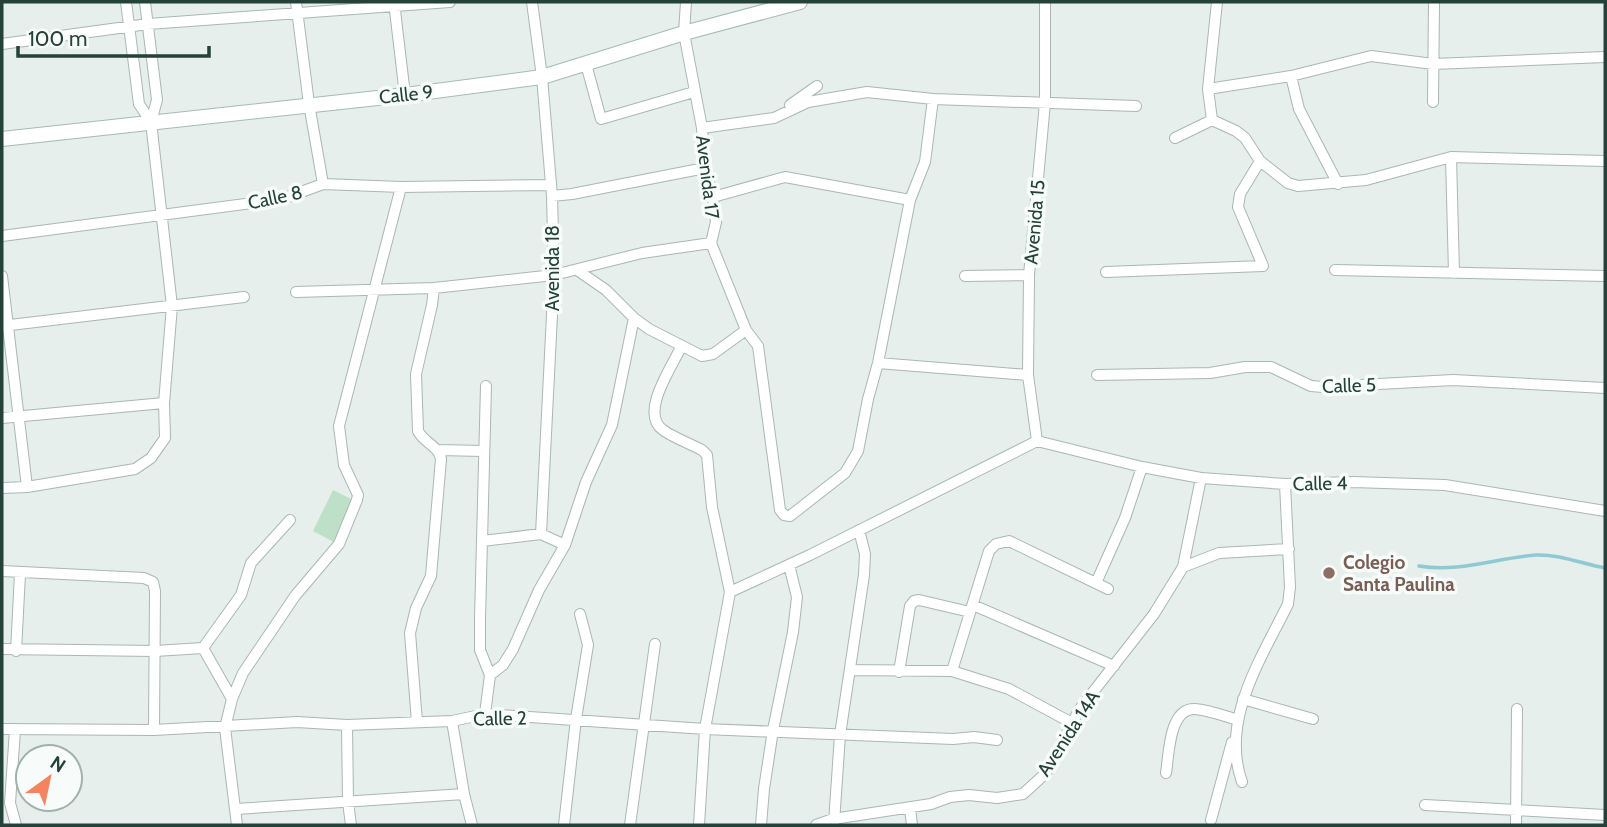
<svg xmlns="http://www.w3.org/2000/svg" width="1607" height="827" font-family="Cabin,sans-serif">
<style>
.green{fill:#bfe0c8}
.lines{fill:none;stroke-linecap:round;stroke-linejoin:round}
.stream{stroke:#8ec9d4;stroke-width:3.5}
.street-casing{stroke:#a8b8b2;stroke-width:12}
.secondary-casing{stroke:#a4bbb3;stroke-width:16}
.street{stroke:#fff;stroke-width:10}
.secondary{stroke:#fff;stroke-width:14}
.education-dot{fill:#8d6e63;stroke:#f7fbf9;stroke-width:2.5}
.labels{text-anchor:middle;stroke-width:7;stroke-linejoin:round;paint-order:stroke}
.street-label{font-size:19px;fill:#24423a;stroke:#f7fbf9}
.education-label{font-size:19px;font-weight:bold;fill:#785e54;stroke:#f7fbf9;text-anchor:start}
</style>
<rect width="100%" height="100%" fill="#e6efeb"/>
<!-- green -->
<path class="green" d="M333 490 355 501 334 542 313 531Z"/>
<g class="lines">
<!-- stream -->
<path class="stream" d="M1419 566C1459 573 1496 558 1536 555 1559 554 1583 564 1605 568"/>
<!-- street casing -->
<g class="street-casing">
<path id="street" d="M126 2 139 104 151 122
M296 2 309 104 323 184
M394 2 405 95
M532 2 542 77 552 196 554 275 541 534
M686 2 684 33 702 128 705 168 713 197 716 222 711 243 746 330 758 346 780 510 784 515 790 516 845 473 858 451 868 399 878 363 910 200 925 162 933 99
M2 44 148 24 450 2
M586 64 601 119 694 92
M1291 76 1299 109 1338 184
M1208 89 1291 76 1371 56 1433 64 1605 57
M1433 102 1434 2
M790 105 817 86
M1212 120 1236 131 1245 138 1260 161 1288 183 1298 186 1366 180 1451 157 1605 161
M1212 120 1208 89 1217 2
M702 128 774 118 808 102 867 92 933 99 1136 106
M1175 138 1212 120
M1451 157 1454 273
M552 196 572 194 705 168
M713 197 785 177 910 200
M2 236 282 199 323 184 401 187 550 185
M577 270 606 290 634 318 649 329 702 356 713 354 746 330
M1335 270 1605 276
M1106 272 1263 266 1238 207 1240 194 1260 161
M2 276 27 487
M965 276 1029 275
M296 292 434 288 554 275 642 253 711 243
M2 326 244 297
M681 347C672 367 639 413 663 430 674 438 689 443 702 450L707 455 712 507 730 592 705 729 699 825
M878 363 1028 375
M1097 375 1210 373 1245 367H1271L1311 386 1323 387 1453 380 1605 388
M2 418 164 403
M1037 441 1142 467 1201 478 1285 484 1353 482 1445 485 1605 511
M1037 441 1028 375 1029 275 1045 103V2
M438 450 484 451
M2 488 27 487 135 469 151 458 165 438 164 403 172 306 151 122 157 100 145 2
M482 541 541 534 565 545
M1183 567 1201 478
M2 571 144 578 153 582 155 591 154 730
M1096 583 1125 518 1142 467
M730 592 810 555 1037 441
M973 605 1114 666
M203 648 241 595 251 563 290 520
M203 648 232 699
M2 649 155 651 203 648
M16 651 20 574
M851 670 952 671 1009 689 1072 723
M952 671 989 551 996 544 1009 541 1108 589
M899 672 910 606 914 601 919 600 970 612
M490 675 503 665 513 649 539 590 565 545 586 482 612 425 634 318
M1243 699 1313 719
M485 714 490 675 480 650V618L486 386
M452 721 464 794 472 825
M417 722 410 633 416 608 431 576 441 459C439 446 424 443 418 431L416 374 432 305 434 288
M347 725 348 802 351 825
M2 729 154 730 297 722 347 725 452 721 485 714 705 729 953 739 974 737 997 740
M15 730 10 803 16 825
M1166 773C1169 754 1169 708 1195 709 1209 710 1224 716 1238 720
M1242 782C1220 720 1261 659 1288 604L1290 587 1285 484
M1425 805 1605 815
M910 808 912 825
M236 809 464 794
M1211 820 1232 742
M834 823 840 735 864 575 865 554 859 530
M237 825 225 728 232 699 243 673 295 596 339 544 357 500 358 495 344 465 339 426 401 187
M564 825 576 719 588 645 580 614
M630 825 655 644
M761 825 764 789 773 730 793 632 797 597 789 565
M816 825 833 819 931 804 950 797 969 795 997 798 1023 794 1046 773 1079 710 1154 614 1183 567 1219 553 1289 549
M1516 825 1517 709"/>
</g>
<!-- secondary casing -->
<g class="secondary-casing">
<path id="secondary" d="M2 139 405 95 542 77 684 33 800 2"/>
</g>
<!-- street -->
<use href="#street" class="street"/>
<!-- secondary -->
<use href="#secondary" class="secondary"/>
</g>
<!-- markers -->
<circle class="education-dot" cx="1329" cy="573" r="7"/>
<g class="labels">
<!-- street labels -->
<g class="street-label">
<text transform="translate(406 94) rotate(-6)" y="7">Calle 9</text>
<text transform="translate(708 177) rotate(83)" y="7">Avenida 17</text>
<text transform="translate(275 197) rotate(-12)" y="7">Calle 8</text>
<text transform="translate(1034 222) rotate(-85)" y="7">Avenida 15</text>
<text transform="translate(552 268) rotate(-90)" y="7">Avenida 18</text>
<text transform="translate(1349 385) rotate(-2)" y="7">Calle 5</text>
<text transform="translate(1320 483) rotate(-1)" y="7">Calle 4</text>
<text transform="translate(500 718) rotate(-1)" y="7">Calle 2</text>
<text transform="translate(1068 733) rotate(-57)" y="7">Avenida 14A</text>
</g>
<!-- education labels -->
<g class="education-label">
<text x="1343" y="569">Colegio<tspan x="1343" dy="22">Santa Paulina</tspan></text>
</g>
</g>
<!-- border -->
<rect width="1607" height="827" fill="none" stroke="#24423a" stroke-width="7"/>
<!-- north arrow -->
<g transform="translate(49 778) rotate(33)"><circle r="33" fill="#f7fbf9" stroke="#a3b1ad" stroke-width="2"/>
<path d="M0-5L12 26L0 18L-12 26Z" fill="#f4845f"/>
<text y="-10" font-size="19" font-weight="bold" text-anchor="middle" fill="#24423a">N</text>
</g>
<!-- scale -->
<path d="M18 46v10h191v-10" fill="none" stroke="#24423a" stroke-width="3.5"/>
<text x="28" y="46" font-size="21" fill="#24423a" stroke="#f7fbf9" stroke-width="5" paint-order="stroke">100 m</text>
</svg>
